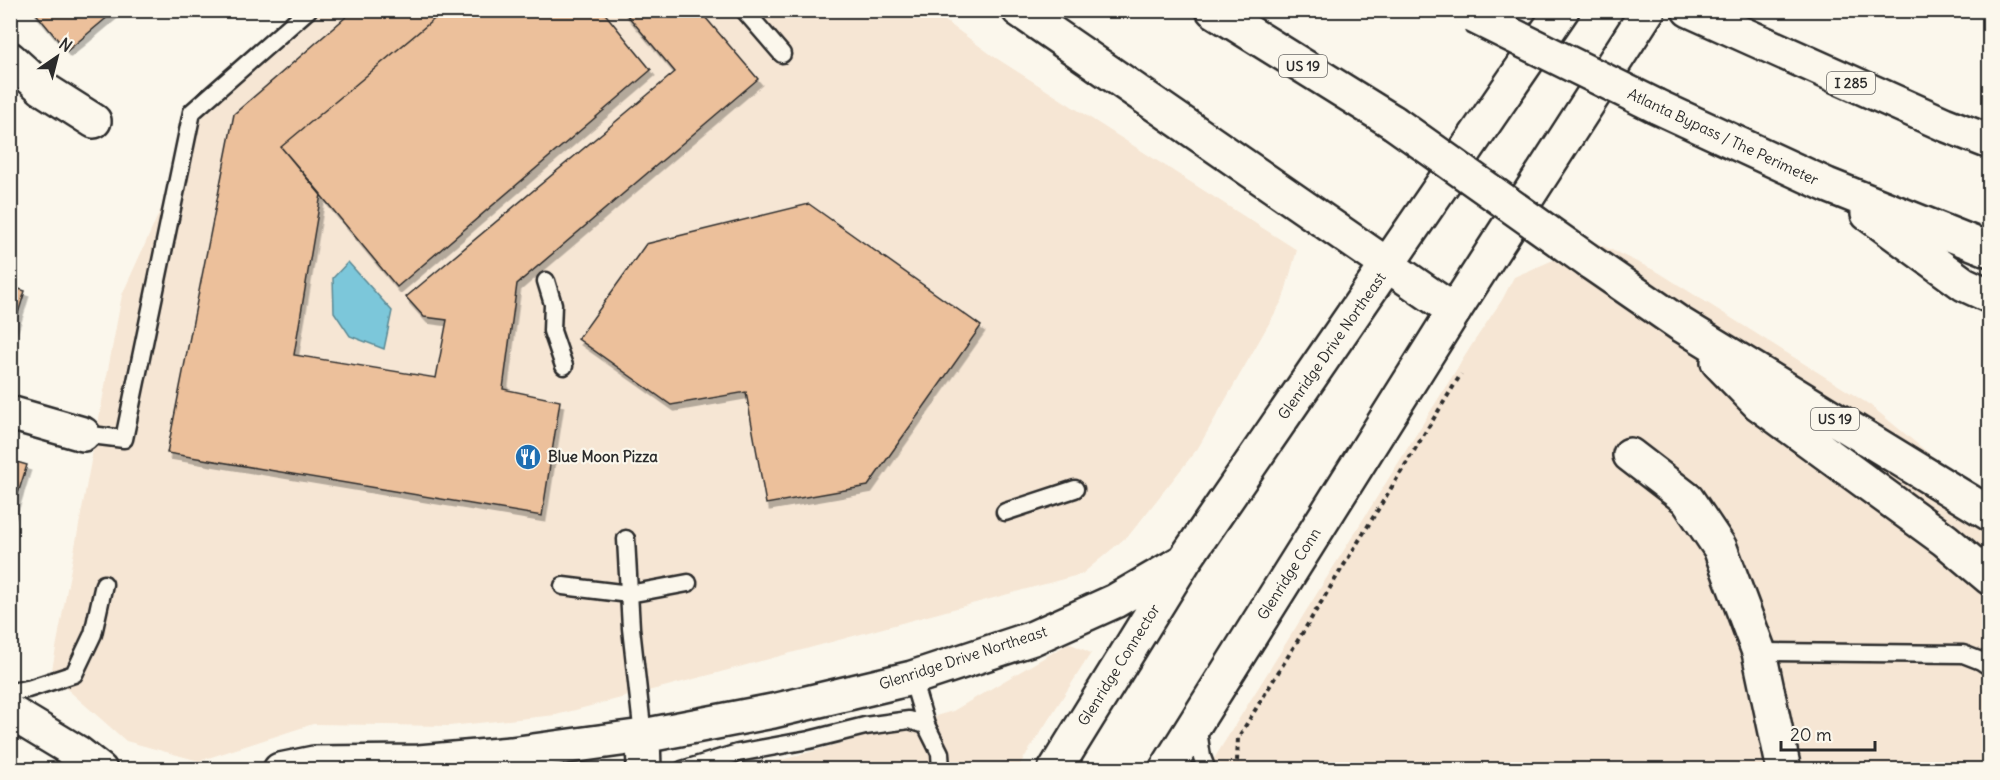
<svg xmlns="http://www.w3.org/2000/svg" width="2000" height="780" font-family="Delius,sans-serif">
<style>
.built{fill:#f6e6d4}
.water{fill:#7bc7da;stroke:#5b8994;stroke-width:1.5}
.building{fill:#ecc09b;stroke:#2b2b2b;stroke-width:1.5;filter:url(#shadow)}
.lines{fill:none;stroke-linecap:round;stroke-linejoin:round}
.lane-casing{stroke:#2b2b2b;stroke-width:21}
.street-casing{stroke:#2b2b2b;stroke-width:38}
.secondary-casing{stroke:#2b2b2b;stroke-width:38}
.highway-casing{stroke:#2b2b2b;stroke-width:38}
.path{stroke:#2b2b2b;stroke-width:4;stroke-dasharray:4.5 4.5;stroke-linecap:butt}
.lane{stroke:#fbf7ec;stroke-width:16}
.street{stroke:#fbf7ec;stroke-width:33}
.secondary{stroke:#fbf7ec;stroke-width:33}
.highway{stroke:#fbf7ec;stroke-width:33}
.highway-bridge-casing{stroke:#2b2b2b;stroke-width:38;stroke-linecap:butt}
.highway-bridge{stroke:#fbf7ec;stroke-width:33}
.labels{text-anchor:middle;stroke-width:4.5;stroke-linejoin:round;paint-order:stroke}
.shield{fill:#fbf7ec;stroke:#696865;stroke-width:1.5}
.shield-label{font-size:14px;font-weight:bold;fill:#2b2b2b}
.street-label{font-size:15px;fill:#2b2b2b;stroke:#fbf7ec}
.poi-label{font-size:15px;font-weight:bold;fill:#2b2b2b;stroke:#fbf7ec;text-anchor:start}
</style>
<defs>
<filter id="shadow"><feDropShadow dx="3.5" dy="6" stdDeviation="0" flood-color="#0004"/></filter>
</defs>
<rect width="100%" height="100%" fill="#fbf7ec"/>
<filter id="ink" filterUnits="userSpaceOnUse"><feTurbulence type="fractalNoise" baseFrequency=".0167" numOctaves="2"/><feDisplacementMap in="SourceGraphic" scale="12" xChannelSelector="R" yChannelSelector="G"/><feConvolveMatrix kernelMatrix="1 2 1 2 8 2 1 2 1" color-interpolation-filters="sRGB"/></filter>
<g filter="url(#ink)">
<!-- built -->
<path class="built" d="M309 11H932L993 56 1297 250 1283 299 1198 448 1130 534 1082 574 717 673 556 715 449 726 313 724 199 761 126 741 51 675 122 295 208 105Z
M1595 242 1658 272 1870 405 1989 503V769L1207 770 1473 343 1502 300 1514 277Z
M1069 643 1091 653 1017 769 747 770 953 711Z"/>
<!-- water -->
<path class="water" d="M348 262 392 311 384 349 350 336 334 312 333 278Z"/>
<!-- building -->
<path class="building" d="M33 10H116L67 51Z
M354 10H445L281 147 321 194 294 355 436 378 447 320 424 317 406 297 675 72 623 10H699L758 79 517 284 503 389 560 401 542 516 167 453 234 114Z
M445 10H602L651 70 397 287 281 147Z
M809 204 981 326 868 486 766 504 746 392 671 405 578 339 646 244Z
M10 286 25 291 10 339Z
M10 460 27 465 10 519Z"/>
<g class="lines">
<!-- lane casing -->
<g class="lane-casing">
<path id="lane" d="M744 10 782 54
M546 281 553 304 552 331 564 366
M83 434 124 439 192 112 308 10
M1005 512 1075 489
M626 539 631 628 643 736
M563 586 629 594 688 583
M1759 652 1963 654 1981 661 1990 667
M912 678 926 725 940 753 941 770
M10 692 28 689 74 674 93 634 104 584
M1197 724 1202 757 1207 770
M682 770 738 753 809 740 865 726 909 720 926 725"/>
</g>
<!-- street casing -->
<g class="street-casing">
<path id="street" d="M10 59 42 88 94 121
M10 413 83 434
M1630 455 1687 499 1720 548 1759 652 1784 770"/>
</g>
<!-- secondary casing -->
<g class="secondary-casing">
<path id="secondary" d="M10 712 78 753 100 770
M643 736 644 770
M280 770 314 763 419 762 511 754 643 736 773 711 912 678 1033 638 1115 601 1184 561
M1055 770 1184 561 1562 10
M1166 770 1454 311 1648 10"/>
</g>
<!-- highway casing -->
<g class="highway-casing">
<path id="highway" d="M1019 10 1454 311
M1213 10 1393 122
M1689 10 1944 124 1990 142
M1656 106 1827 185 1990 250
M1868 214 1964 284 1990 296
M1590 262 1680 324 1990 514
M1718 362 1759 404 1945 540 1990 578"/>
</g>
<!-- path -->
<path class="path" d="M1235 770 1237 761 1238 738 1461 374"/>
<!-- lane -->
<use href="#lane" class="lane"/>
<!-- street -->
<use href="#street" class="street"/>
<!-- secondary -->
<use href="#secondary" class="secondary"/>
<!-- highway -->
<use href="#highway" class="highway"/>
<!-- highway-bridge casing -->
<g class="highway-bridge-casing">
<path id="highway-bridge" d="M1473 16 1656 106
M1393 122 1590 262"/>
</g>
<!-- highway-bridge -->
<use href="#highway-bridge" class="highway-bridge"/>
</g>
</g>
<!-- icons -->
<defs>
<g id="restaurant-disc" transform="scale(1.35)"><circle r="9.5" fill="#1f6fb2" stroke="#fbf7ec"/><path d="M-5-6h1v4h1v-4h1v4h1v-4h1v5L-1.5 .5V6h-2V.5L-5-1ZM5-6V6H3V1.5H1.5Q1.5-4 5-6Z" fill="#fff"/></g>
</defs>
<g fill-rule="evenodd">
<use href="#restaurant-disc" x="528" y="457"/>
</g>
<g class="labels">
<!-- shield labels -->
<g class="shield">
<rect x="1279" y="55" width="48" height="22" rx="4.5"/>
<rect x="1827" y="72" width="48" height="22" rx="4.5"/>
<rect x="1811" y="408" width="48" height="22" rx="4.5"/>
</g>
<g class="shield-label">
<text x="1303" y="71">US 19</text>
<text x="1851" y="88">I 285</text>
<text x="1835" y="424">US 19</text>
</g>
<!-- street labels -->
<g class="street-label">
<text transform="translate(1723 137) rotate(25)" y="5">Atlanta Bypass / The Perimeter</text>
<text transform="translate(1332 346) rotate(-55)" y="5">Glenridge Drive Northeast</text>
<text transform="translate(1289 574) rotate(-58)" y="5">Glenridge Conn</text>
<text transform="translate(963 658) rotate(-18)" y="5">Glenridge Drive Northeast</text>
<text transform="translate(1119 665) rotate(-58)" y="5">Glenridge Connector</text>
</g>
<!-- poi labels -->
<g class="poi-label">
<text x="548" y="462">Blue Moon Pizza</text>
</g>
</g>
<!-- margin -->
<rect width="2000" height="780" fill="none" stroke="#fbf7ec" stroke-width="36"/>
<rect x="18" y="18" width="1964" height="744" fill="none" stroke="#2b2b2b" stroke-width="2" filter="url(#ink)"/>
<!-- north arrow -->
<g transform="translate(57 57) rotate(35)" stroke="#fbf7ec" stroke-width="4.5" paint-order="stroke">
<path d="M0-4.5L10 22L0 15L-10 22Z" fill="#2b2b2b"/>
<text y="-9" font-size="16" font-weight="bold" text-anchor="middle" fill="#2b2b2b">N</text>
</g>
<!-- scale -->
<path d="M1781 741v9h94v-9" fill="none" stroke="#2b2b2b" stroke-width="3"/>
<text x="1790" y="741" font-size="18" fill="#2b2b2b" stroke="#fbf7ec" stroke-width="4.5" paint-order="stroke">20 m</text>
</svg>
